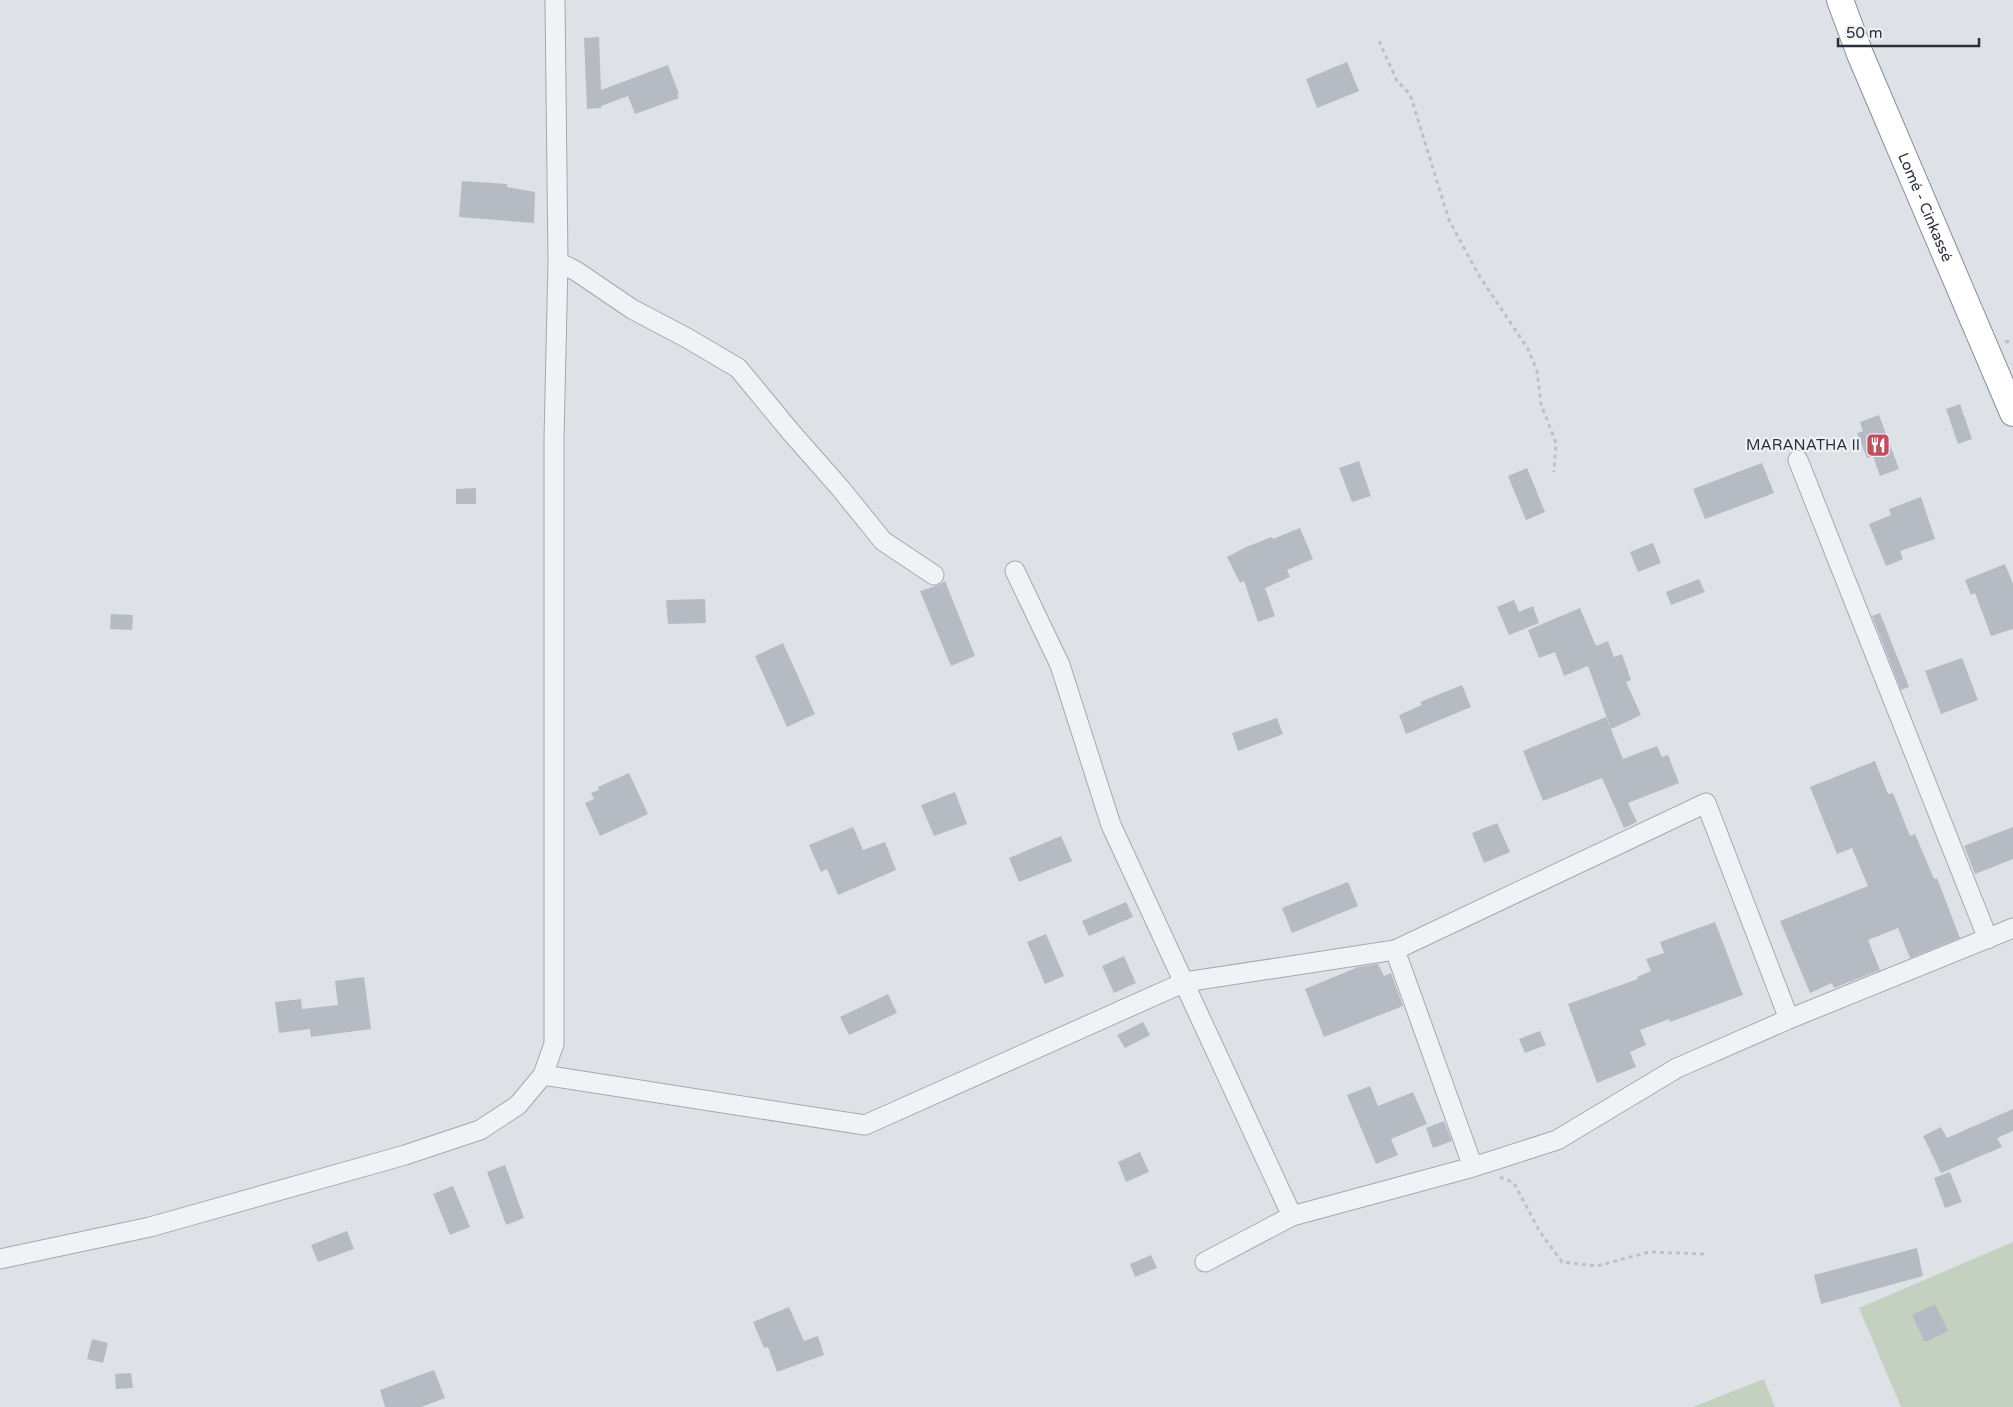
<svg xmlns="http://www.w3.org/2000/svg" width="2013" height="1407" font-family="'Varela Round',sans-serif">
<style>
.green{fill:#c4d0c0}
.building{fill:#b6bbc3}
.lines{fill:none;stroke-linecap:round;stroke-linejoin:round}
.minor-casing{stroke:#a4a9b0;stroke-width:21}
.highway-casing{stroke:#878f9c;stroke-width:28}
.path{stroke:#bdc0c5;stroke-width:3;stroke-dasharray:4 4;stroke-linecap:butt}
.minor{stroke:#f1f2f5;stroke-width:19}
.highway{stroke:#fff;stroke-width:26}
.labels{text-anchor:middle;stroke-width:4.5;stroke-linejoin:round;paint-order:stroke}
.street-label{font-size:15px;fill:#29303c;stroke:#eef0f4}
.poi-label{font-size:15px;fill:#29303c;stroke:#eef0f4;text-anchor:end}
</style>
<rect width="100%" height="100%" fill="#dee2e7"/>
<!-- green -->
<path class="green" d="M2013 1242V1407H1901L1859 1308Z
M1764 1379 1775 1407H1693Z"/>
<!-- building -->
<path class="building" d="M599 37 601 90 668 65 679 94 677 95 679 98 635 114 628 96 601 106V108L587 109 584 38Z
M1347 62 1359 91 1317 108 1306 79Z
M462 181 507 184V187L535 192 534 223 459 217Z
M1960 404 1972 439 1958 444 1946 409Z
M1879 415 1899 469 1880 476 1873 456 1867 458 1857 433 1863 431 1860 422Z
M1359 461 1371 496 1352 502 1339 468Z
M1762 463 1774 493 1705 519 1693 489Z
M1527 468 1545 512 1526 520 1508 476Z
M476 488V504H456V489Z
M1921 497 1935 539 1900 551 1903 559 1886 566 1869 524 1891 515 1889 509Z
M1300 528 1313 559 1287 570 1290 577 1265 588 1275 616 1258 622 1244 581 1240 583 1227 557 1246 547 1272 537 1273 539Z
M1653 543 1661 563 1638 572 1630 552Z
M2005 564 2013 584V629L1991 636 1975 593 1971 595 1965 580Z
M1699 579 1705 592 1671 605 1666 592Z
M945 581 975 656 951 666 920 591 939 585Z
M705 599 706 623 668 624 666 600Z
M1514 600 1519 612 1533 606 1539 623 1509 635 1497 607Z
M1580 608 1596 646 1608 641 1614 657 1622 654 1631 680 1626 682 1641 715 1611 729 1588 666 1564 676 1555 652 1539 658 1528 630Z
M1880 613 1909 687 1901 690 1872 616Z
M111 614 133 615 132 630 110 629Z
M783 643 815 714 787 727 755 656Z
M1962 658 1978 700 1941 714 1925 671Z
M1462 685 1471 707 1406 734 1399 715 1422 705 1420 702Z
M1606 717 1623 759 1657 746 1662 757 1668 755 1679 783 1628 803 1637 822 1624 828 1602 778 1543 801 1523 751Z
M1277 718 1283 734 1238 751 1232 733Z
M1875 761 1888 794 1893 793 1910 836 1915 834 1934 879 1937 878 1960 938 1910 958 1898 928 1868 940 1880 970 1834 988 1832 983 1810 993 1780 921 1868 886 1852 848 1837 854 1810 787Z
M629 773 648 814 600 836 585 803 594 799 591 793 599 790 598 787Z
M955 792 967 824 934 836 921 805Z
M1497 823 1510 852 1484 863 1472 833Z
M853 827 863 850 885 842 896 870 838 895 827 869 821 872 809 845Z
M2013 827V859L1975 874 1964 846Z
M1061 836 1072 861 1019 882 1009 858Z
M1348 882 1358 906 1292 933 1282 908Z
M1126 902 1133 917 1089 936 1082 921Z
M1715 922 1743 995 1670 1022 1669 1019 1640 1030 1646 1045 1630 1052 1636 1067 1597 1083 1568 1004 1638 979 1637 977 1651 971 1646 959 1664 953 1660 942Z
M1046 934 1064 976 1045 984 1027 942Z
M1124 956 1136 983 1114 993 1102 966Z
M1378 964 1384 976 1391 973 1403 1006 1324 1037 1305 989 1358 967Z
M364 977 371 1029 311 1037 310 1029 279 1033 275 1002 301 999 302 1009 338 1005 335 981Z
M888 994 897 1013 849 1035 840 1017Z
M1143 1022 1150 1035 1125 1048 1117 1035Z
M1540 1031 1546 1045 1525 1053 1519 1039Z
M1370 1086 1378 1106 1413 1092 1427 1124 1391 1139 1398 1155 1376 1164 1347 1095Z
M2013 1109V1131L1997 1138 2002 1147 1941 1173 1923 1136 1941 1127 1947 1138Z
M1444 1121 1452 1141 1433 1148 1426 1128Z
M1140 1152 1149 1172 1126 1182 1118 1162Z
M505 1165 524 1218 506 1225 487 1172Z
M1950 1172 1962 1202 1945 1208 1934 1178Z
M453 1186 470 1227 450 1235 433 1194Z
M347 1231 354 1249 318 1262 311 1245Z
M1917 1248 1923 1276 1821 1304 1814 1275Z
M1151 1255 1157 1268 1135 1277 1130 1264Z
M1935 1304 1948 1331 1925 1342 1912 1315Z
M789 1307 804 1341 818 1336 824 1355 777 1372 768 1347 764 1348 753 1322Z
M92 1339 108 1343 103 1363 87 1359Z
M434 1370 445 1398 421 1407H385L380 1390Z
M131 1373 133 1388 116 1389 115 1374Z"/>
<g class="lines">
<!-- minor casing -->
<g class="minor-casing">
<path id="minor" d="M558 262 576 271 632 309 687 338 738 368 790 431 841 489 883 541 934 575
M1798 460 1988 939
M1015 571 1060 665 1111 825 1292 1216
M1395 950 1473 1167
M543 1075 865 1125 1185 982 1395 950 1706 803 1789 1019
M0 1259 150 1227 405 1155 480 1130 518 1105 543 1075 554 1044V439L558 262 555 0
M1205 1262 1292 1216 1473 1167 1557 1140 1677 1068 1789 1019 2013 928"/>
</g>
<!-- highway casing -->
<g class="highway-casing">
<g id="highway">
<path id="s1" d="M1840 0 1860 54 2013 413"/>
</g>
</g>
<!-- path -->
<path class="path" d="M1379 41 1397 81 1410 94 1449 220 1478 274 1528 349 1537 371 1541 404 1556 443 1554 472
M2005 342 2013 340
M1500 1177 1514 1183 1540 1232 1562 1262 1597 1266 1649 1252 1706 1254"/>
<!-- minor -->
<use href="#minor" class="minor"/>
<!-- highway -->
<use href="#highway" class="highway"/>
</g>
<!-- icons -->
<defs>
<g id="restaurant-square" transform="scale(1.25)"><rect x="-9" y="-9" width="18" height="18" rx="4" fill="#c24d5f" stroke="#eef0f4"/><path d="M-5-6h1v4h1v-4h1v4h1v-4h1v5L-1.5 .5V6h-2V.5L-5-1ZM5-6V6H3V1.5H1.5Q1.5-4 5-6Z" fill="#fff"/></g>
</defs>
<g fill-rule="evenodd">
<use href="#restaurant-square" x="1878" y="445"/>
</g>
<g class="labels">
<!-- street labels -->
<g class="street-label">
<text dy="5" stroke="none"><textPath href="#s1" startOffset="224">Lomé - Cinkassé</textPath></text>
</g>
<!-- poi labels -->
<g class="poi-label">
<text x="1860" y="450">MARANATHA II</text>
</g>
</g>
<!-- scale -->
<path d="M1838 38v8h141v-8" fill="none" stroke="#29303c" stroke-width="2.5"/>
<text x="1846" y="38" font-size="15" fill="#29303c" stroke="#eef0f4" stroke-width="4" paint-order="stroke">50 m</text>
</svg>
